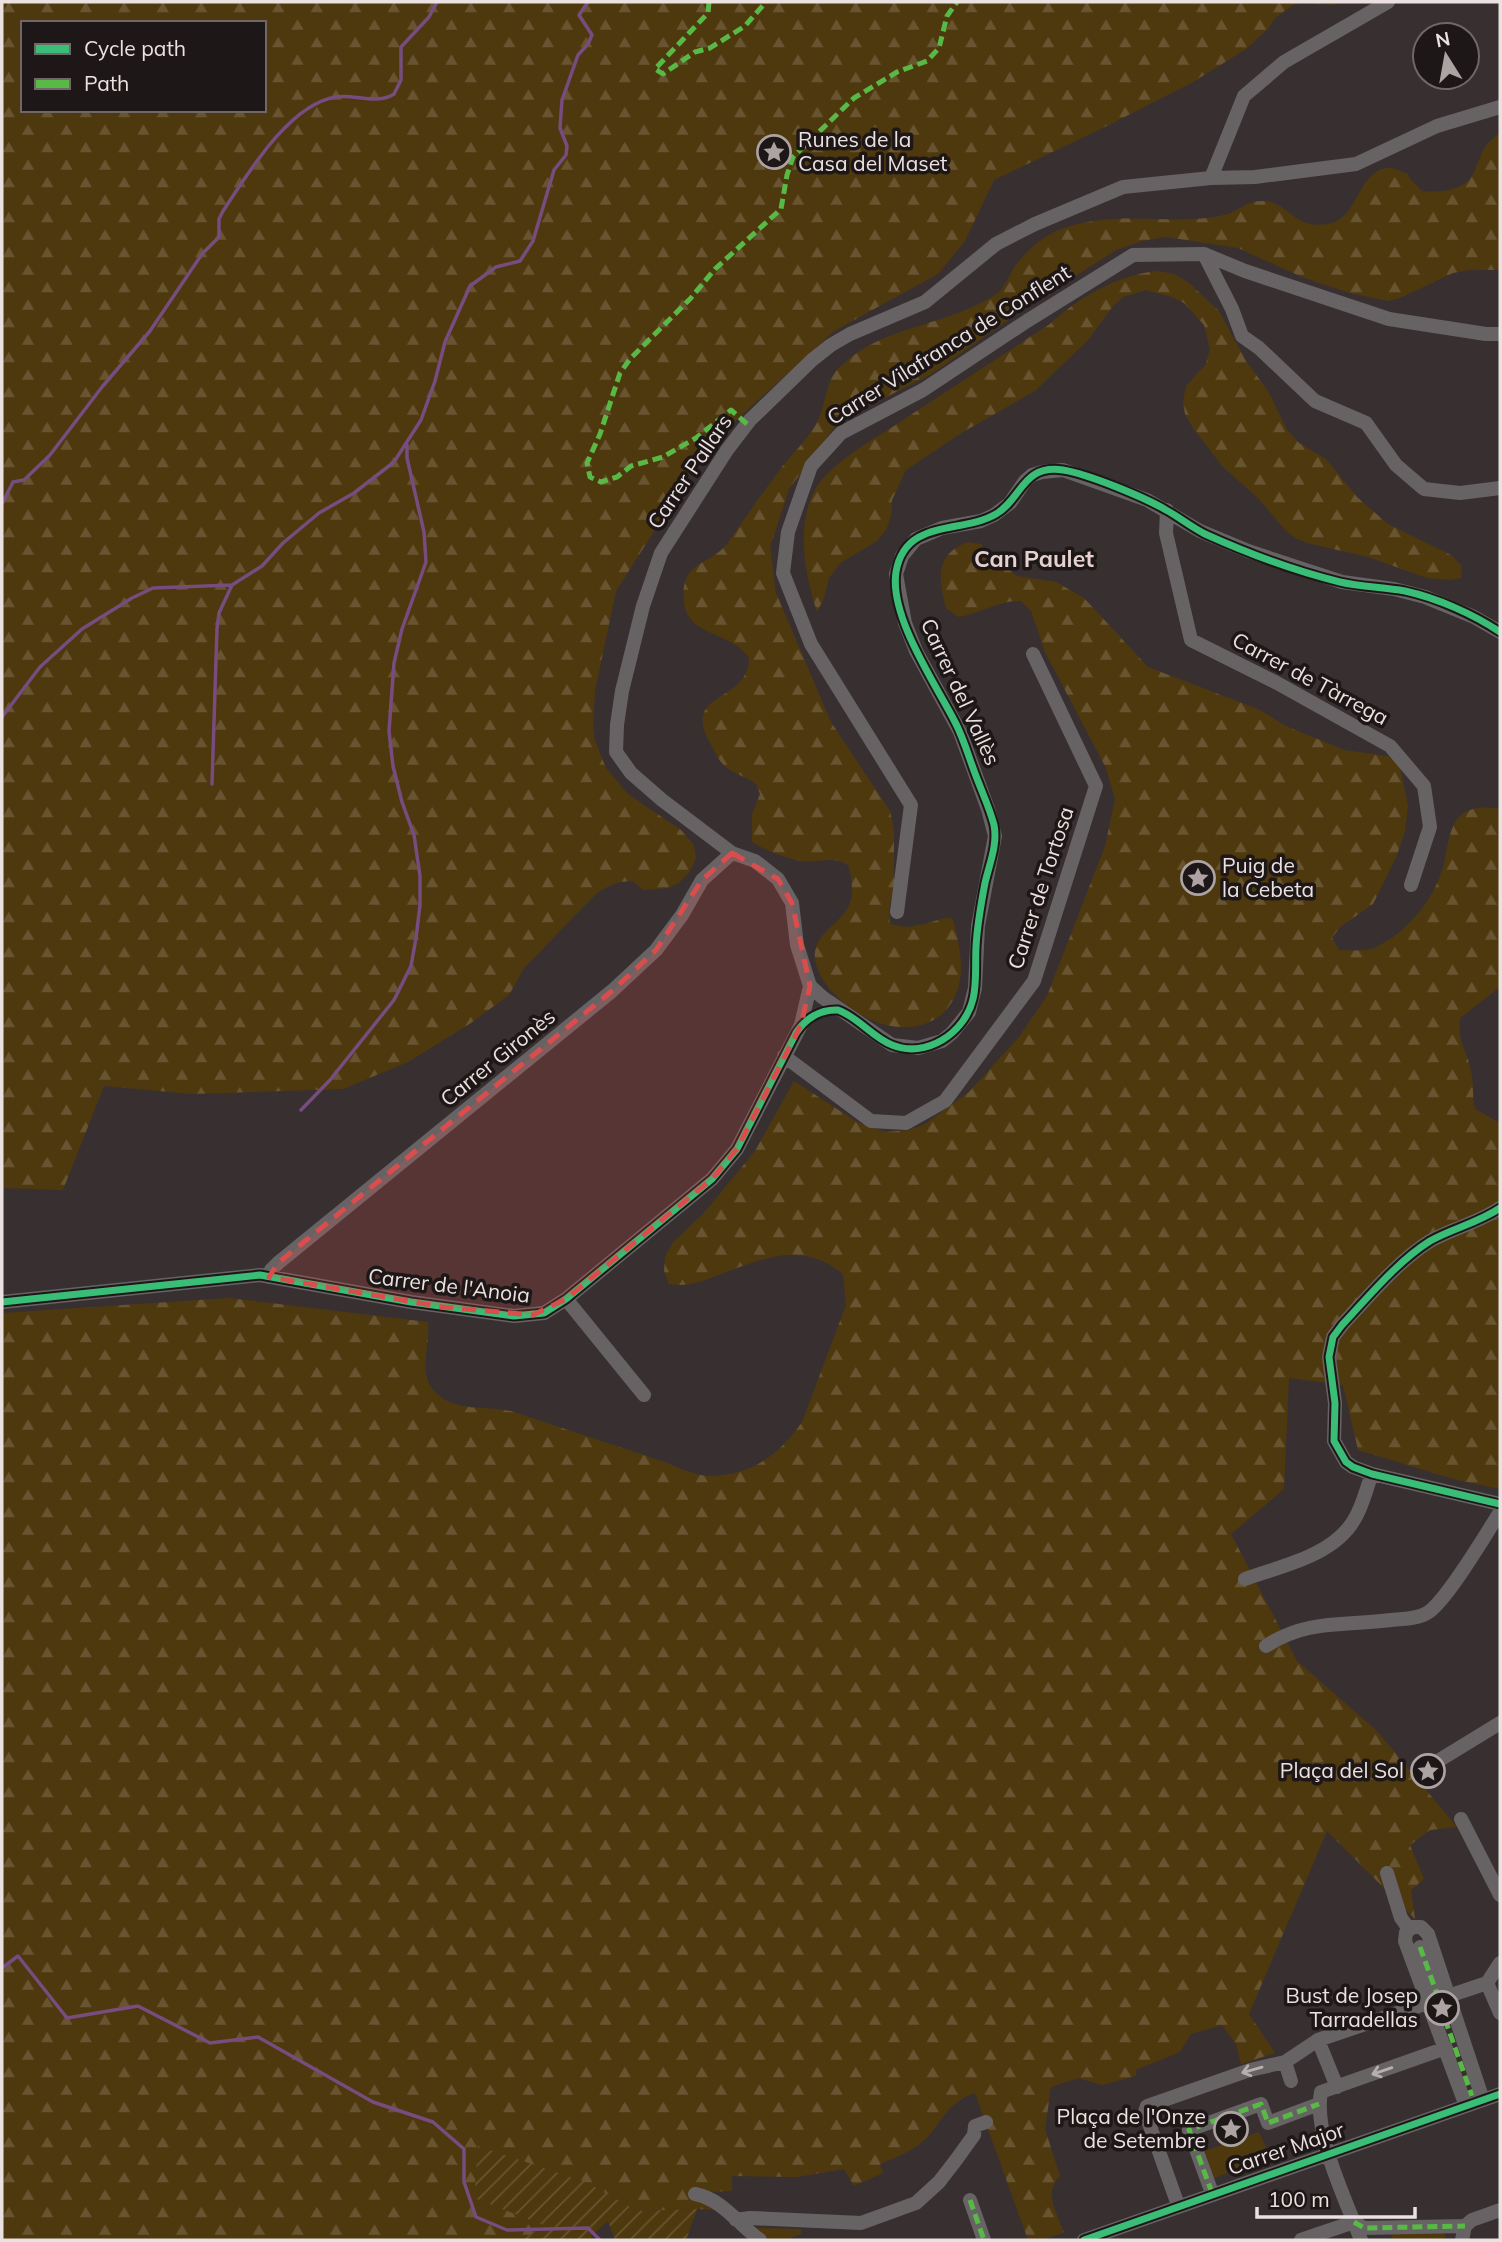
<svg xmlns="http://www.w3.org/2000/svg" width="1502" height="2242" font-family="Mulish,sans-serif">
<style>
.forest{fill:url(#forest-firs);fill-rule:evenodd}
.park{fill:#4e380d}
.garden{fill:url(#garden-furrows)}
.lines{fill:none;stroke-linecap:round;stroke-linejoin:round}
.stream{stroke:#764d7e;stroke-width:3.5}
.minor{stroke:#676364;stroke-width:14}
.quiet{stroke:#58b947;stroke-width:5;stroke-dasharray:10 5;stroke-linecap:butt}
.cycleway-casing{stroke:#1e1717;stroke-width:11}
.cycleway{stroke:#3abd76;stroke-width:7}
.oneway{stroke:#b6afae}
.marked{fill:#da4d4d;fill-opacity:0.2;stroke:#da4d4d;stroke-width:5;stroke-dasharray:14 9;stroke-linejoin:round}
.labels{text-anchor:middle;stroke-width:7;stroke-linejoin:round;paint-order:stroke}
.poi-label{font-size:21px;fill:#ebe1e0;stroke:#1e1717;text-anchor:end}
.street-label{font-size:21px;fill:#ebe1e0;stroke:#1e1717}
.neighbourhood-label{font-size:23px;font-weight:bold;fill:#e4d1d0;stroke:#1e1717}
</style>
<defs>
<pattern id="forest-firs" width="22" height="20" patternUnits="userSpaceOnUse" patternTransform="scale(1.75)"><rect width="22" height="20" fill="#4e380d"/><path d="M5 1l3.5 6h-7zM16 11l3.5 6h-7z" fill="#685430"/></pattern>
<pattern id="garden-furrows" width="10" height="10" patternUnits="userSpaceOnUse" patternTransform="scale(1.75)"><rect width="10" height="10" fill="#4e380d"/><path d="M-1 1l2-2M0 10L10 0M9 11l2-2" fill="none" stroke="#685430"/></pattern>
</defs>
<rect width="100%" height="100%" fill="#383030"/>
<!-- forest -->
<path class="forest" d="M2 2H1335L1336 5 1305 3 1293 5 1275 18 1268 29 1246 49 1193 82 1109 125 994 180 965 241 938 274 834 331 709 445 616 591 595 691 593 726 595 741 606 768 628 794 681 830 694 845 696 858 690 871 679 883 667 888 643 890 633 881C618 881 609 885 596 894L524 968 509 995 471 1023 408 1062 343 1089 192 1094 104 1086 63 1190 2 1188ZM23 23H264V110H23Z
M1500 133V270H1469L1453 273 1400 298 1388 301 1350 293 1302 277 1238 248 1166 237 1142 241 1116 250 1025 308 931 374 838 422 789 489 770 547 776 593 831 722 890 811 894 829V885L889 909 890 923C908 933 932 920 951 917 956 926 957 937 959 947 973 1021 909 1049 852 1009 836 997 822 984 816 964 808 934 841 927 850 903 854 891 851 878 849 866 834 854 817 864 800 861 783 857 767 851 752 842V814L760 794 756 784C747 777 737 775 727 768 719 762 714 750 709 741 682 691 749 703 749 658 733 632 687 636 684 603 680 557 710 569 730 540 746 516 764 491 782 467 793 453 806 441 815 426 828 405 823 381 842 365 884 325 947 326 995 295 1006 289 1008 275 1016 265 1029 247 1048 232 1070 226 1120 212 1159 223 1207 218 1214 217 1221 216 1228 214 1240 209 1248 201 1262 201 1290 201 1292 230 1328 224 1359 219 1357 172 1387 168 1394 167 1401 172 1408 174L1410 179 1422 191C1438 193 1466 190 1473 174 1483 154 1480 147 1500 133Z
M1158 271 1174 274 1188 282 1219 311 1246 361 1268 391 1287 430 1299 443 1326 459 1357 497 1388 524 1451 555 1461 565 1462 578 1450 580 1427 578 1368 557 1311 544 1297 539 1286 531 1258 498 1223 467 1193 428 1185 414 1183 402 1186 386 1206 364 1210 349 1204 325 1184 303 1172 297 1146 290 1123 297 1113 306 1088 340 1035 391 963 432 906 470 892 500 891 516 886 530 877 541 840 563 829 578 824 598 817 612C805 574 795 525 816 488 832 461 877 438 903 420 952 388 1001 356 1050 324 1077 298 1120 274 1158 271Z
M968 542 981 544 993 558 1017 576 1056 582 1084 598 1148 667 1260 710 1286 726 1344 750 1387 756 1399 763 1408 806 1405 831 1397 855 1373 904 1340 927 1332 938 1339 950C1351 950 1366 952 1376 947 1406 934 1435 898 1443 867 1448 850 1448 823 1464 813 1475 806 1488 807 1500 809V987L1460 1018C1457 1044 1467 1048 1471 1071 1474 1084 1472 1096 1475 1109L1500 1123V1489L1457 1480 1358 1450 1343 1385 1289 1378 1284 1489 1231 1534 1297 1661 1376 1730 1457 1827 1430 1830 1410 1845 1424 1879 1411 1890 1415 1919 1327 1831 1249 2014 1275 2053 1241 2064 1236 2044 1222 2025 1191 2034 1180 2052 1136 2070V2076L1102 2085 1078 2078 1051 2087 1045 2129 1060 2176C1043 2193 1057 2213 1064 2232L1043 2240H1028L975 2093C944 2103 942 2126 920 2144 908 2153 894 2158 880 2164L883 2173 854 2186 844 2169 797 2177 732 2176V2191L705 2192 720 2210 697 2209 637 2211 544 2225 523 2240H2V1313L229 1298 428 1322C431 1346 416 1374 436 1393 457 1414 491 1404 517 1413 564 1429 612 1444 659 1460 674 1465 694 1476 710 1476 752 1475 779 1455 802 1422L846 1305 843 1274C800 1239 763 1259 716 1276 700 1282 687 1287 669 1284L664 1271 665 1257 673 1242 703 1214 755 1151 794 1081 857 1122 885 1132 909 1130 925 1124 969 1092 1019 1037 1047 996 1105 846 1115 799 1106 768 1045 652 1031 611 1021 601C1000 600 981 613 959 617L946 608C938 578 935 554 968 542Z"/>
<!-- park -->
<path class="park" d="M1259 2132 1271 2158 1211 2179 1201 2152Z
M757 2228 801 2229V2234L786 2240H769Z
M1443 2229 1446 2240H1392L1391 2234Z"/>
<!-- garden -->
<path class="garden" d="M478 2146 588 2183 637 2211 697 2209 686 2240H615L608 2221 591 2236 593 2240H523L543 2225 474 2198Z"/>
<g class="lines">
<!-- stream -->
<path class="stream" d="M2 504 13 482 24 480 50 455 102 387 150 331 202 254 219 237V219L223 211C247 175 289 104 336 97 355 94 377 105 394 94L401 80V47L429 17 437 2
M2 717 40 667 82 629 132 598 153 588 232 585
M212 784 217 629 219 613 232 585 262 566 283 543 319 513 354 493 394 462 421 420 435 381 445 342 470 286 496 267 520 261 533 241 554 170 566 155 567 146 560 128 562 100 578 55 588 44 592 35 579 15 588 2
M301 1110 330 1080 394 1000 411 966 416 938 420 905V876L414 835 402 802 393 766 389 731 394 663 402 629 426 562 424 532 407 458V445
M2 1968 18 1956 67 2018 138 2006 210 2043 258 2037 373 2102 433 2122 464 2149V2182L476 2217 507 2230 588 2228 600 2240"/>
<!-- minor -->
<path class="minor" d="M1500 107 1437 126 1356 164 1255 177 1211 178 1123 187 1035 224 996 244 925 302 850 334 831 345 812 360 750 420 727 450 661 553 643 606 622 691 617 725 616 752 631 773 662 800 732 853 755 861 778 879 792 903 797 945 810 986 822 997 892 1045 918 1048 942 1041 952 1033 969 1012 975 988 978 926 995 836 988 809 960 732 916 651 905 623 896 574 902 556 916 539 942 528 981 521 994 515 1010 503 1025 481 1032 475 1042 472 1063 470 1147 500 1200 531 1248 551 1342 582 1394 589 1425 597 1474 617 1500 632
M1211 178 1244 96 1284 62 1388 2
M1204 254 1232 309 1242 336 1259 348 1315 401 1366 423 1396 465 1424 489 1460 493 1500 488
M1167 510 1166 533 1191 640 1277 683 1390 746 1424 786 1430 827 1411 885
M897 912 911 805 811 644 783 573 788 532 811 466 841 433 923 390 1027 321 1133 255 1204 254 1245 271 1389 319 1486 334H1500
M784 1056 871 1121 906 1123 945 1101 1034 981 1096 786 1033 654
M1500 1208C1478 1223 1453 1228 1430 1241 1398 1261 1368 1297 1342 1325L1333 1337 1329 1357 1335 1403 1334 1441 1346 1462 1353 1467 1372 1474 1500 1504
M269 1277 271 1270 278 1263 612 991 656 950 682 915 702 880 732 853
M566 1299 644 1395
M2 1302 260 1275 411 1302 514 1316 544 1313 566 1299 712 1179 737 1149 801 1025 810 986
M1245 1579C1281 1566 1333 1556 1354 1520 1363 1506 1366 1489 1372 1474
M1266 1646C1307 1619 1344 1626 1391 1620 1403 1619 1417 1619 1427 1613 1446 1602 1486 1534 1500 1512
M1424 1774 1433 1764 1500 1723
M1461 1819 1500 1895
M1387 1873 1401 1918 1409 1929
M1420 1947 1437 1994
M1487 1983 1500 2013
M1487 1983 1500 1963
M1318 2040 1337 2087
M1285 2062 1291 2081
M1466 2106 1405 1941 1406 1932 1413 1927H1421L1428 1934 1483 2100
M1212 2193 1189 2130 1261 2104 1268 2123 1319 2104
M695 2194C722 2199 738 2224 760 2240
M970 2200 984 2240
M1178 2205 1145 2112 1147 2106 1250 2070 1285 2062 1318 2040 1487 1983
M736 2220 750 2218 861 2223 916 2203 939 2182 956 2160 974 2135 975 2126 986 2122
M1465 2226 1472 2220 1500 2210
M1084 2240 1500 2094
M1301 2240 1354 2222 1364 2228 1465 2226
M1361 2240C1346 2200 1313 2134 1321 2092L1446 2048
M1462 2240 1465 2226"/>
<!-- quiet -->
<path class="quiet" d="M709 2 708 13 655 69 663 74 695 52 710 48 745 26 766 2
M747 424 731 410 696 438 663 457 631 466 617 477 601 482 590 477 587 463 600 434 620 373 630 359 690 299 715 269 781 209 787 175 793 157 854 98 897 72 927 61 939 48 947 16 957 2
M1420 1947 1437 1994
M1440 2005 1472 2096
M1212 2193 1189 2130 1261 2104 1268 2123 1319 2104
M970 2200 984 2240
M1354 2222 1364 2228 1465 2226"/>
<!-- cycleway casing -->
<g class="cycleway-casing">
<path id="cycleway" d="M1500 1208C1478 1223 1453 1228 1430 1241 1398 1261 1368 1297 1342 1325L1333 1337 1329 1357 1335 1403 1334 1441 1346 1462 1353 1467 1372 1474 1500 1504
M2 1302 260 1275 411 1302 514 1316 544 1313 566 1299 712 1179 737 1149 796 1033C805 1019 820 1009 838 1010 858 1017 872 1037 892 1045 926 1059 965 1033 973 999 977 983 975 965 976 947 977 926 981 904 985 883 989 865 998 844 994 825 990 809 982 792 976 776 969 758 964 739 955 722 935 683 889 616 896 572 905 518 962 534 996 514 1022 499 1022 464 1063 470 1088 474 1144 497 1166 510 1179 517 1191 527 1205 534 1247 553 1295 571 1340 582 1361 587 1383 587 1405 591 1437 598 1473 614 1500 632
M1084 2240 1500 2094"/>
</g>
<!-- cycleway -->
<use href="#cycleway" class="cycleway"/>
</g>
<!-- one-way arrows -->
<defs><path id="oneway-shaft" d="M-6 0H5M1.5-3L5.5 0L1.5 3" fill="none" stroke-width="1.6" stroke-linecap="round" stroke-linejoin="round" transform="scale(1.75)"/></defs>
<g class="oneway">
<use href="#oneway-shaft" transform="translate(1252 2070) rotate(164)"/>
<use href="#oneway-shaft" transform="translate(1382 2071) rotate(161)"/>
</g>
<!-- marked area -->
<path class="marked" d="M732 853 778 879 792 903 810 986 801 1025 737 1149 712 1179 566 1299 533 1315 443 1307 269 1277 278 1263 612 991 656 950 702 880Z"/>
<!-- icons -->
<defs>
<g id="sight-ring" transform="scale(1.75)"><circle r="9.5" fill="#1e1717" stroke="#aca3a2" stroke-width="1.5"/><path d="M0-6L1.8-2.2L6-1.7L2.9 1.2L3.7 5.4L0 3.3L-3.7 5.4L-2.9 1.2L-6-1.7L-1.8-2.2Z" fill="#aca3a2"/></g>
</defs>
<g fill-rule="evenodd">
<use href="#sight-ring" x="774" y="152"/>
<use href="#sight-ring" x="1198" y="878"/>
<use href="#sight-ring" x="1428" y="1771"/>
<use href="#sight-ring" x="1442" y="2008"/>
<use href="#sight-ring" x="1231" y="2129"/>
</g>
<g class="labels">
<!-- poi labels -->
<g class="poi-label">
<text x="798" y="147" text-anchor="start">Runes de la<tspan x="798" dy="24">Casa del Maset</tspan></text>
<text x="1222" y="873" text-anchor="start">Puig de<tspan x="1222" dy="24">la Cebeta</tspan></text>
<text x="1404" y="1778">Plaça del Sol</text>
<text x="1418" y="2003">Bust de Josep<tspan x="1418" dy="24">Tarradellas</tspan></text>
<text x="1206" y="2124">Plaça de l'Onze<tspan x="1206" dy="24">de Setembre</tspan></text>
</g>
<!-- street labels -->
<g class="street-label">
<text transform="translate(949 345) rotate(-32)" y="7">Carrer Vilafranca de Conflent</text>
<text transform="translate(690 472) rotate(-56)" y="7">Carrer Pallars</text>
<text transform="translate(1310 679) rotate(28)" y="7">Carrer de Tàrrega</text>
<text transform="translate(960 692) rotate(65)" y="7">Carrer del Vallès</text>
<text transform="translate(1041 888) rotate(-72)" y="7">Carrer de Tortosa</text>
<text transform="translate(498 1058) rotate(-39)" y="7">Carrer Gironès</text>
<text transform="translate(449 1286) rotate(7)" y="7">Carrer de l'Anoia</text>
<text transform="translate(1286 2149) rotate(-19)" y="7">Carrer Major</text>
</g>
<!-- neighbourhood labels -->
<g class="neighbourhood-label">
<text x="1034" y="567">Can Paulet</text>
</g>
</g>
<!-- border -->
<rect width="1502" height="2242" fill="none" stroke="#ebe1e0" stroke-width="7"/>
<!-- legend -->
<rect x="21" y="21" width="245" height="91" fill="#1e1717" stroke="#706867" stroke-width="2"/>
<rect x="35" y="44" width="35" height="10" fill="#3abd76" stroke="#706867" stroke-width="2"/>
<text x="84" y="56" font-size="21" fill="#ebe1e0">Cycle path</text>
<rect x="35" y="79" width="35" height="10" fill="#58b947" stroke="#706867" stroke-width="2"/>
<text x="84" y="91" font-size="21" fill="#ebe1e0">Path</text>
<!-- north arrow -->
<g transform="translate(1446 56) rotate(349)"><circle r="33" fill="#1e1717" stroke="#706867" stroke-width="2"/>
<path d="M0-5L12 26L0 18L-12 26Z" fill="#aca3a2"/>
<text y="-10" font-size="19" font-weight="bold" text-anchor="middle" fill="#ebe1e0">N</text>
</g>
<!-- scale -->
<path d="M1257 2207v10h158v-10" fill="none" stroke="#ebe1e0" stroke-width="3.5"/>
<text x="1268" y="2207" font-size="21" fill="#ebe1e0" stroke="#1e1717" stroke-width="5" paint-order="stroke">100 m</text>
</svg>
